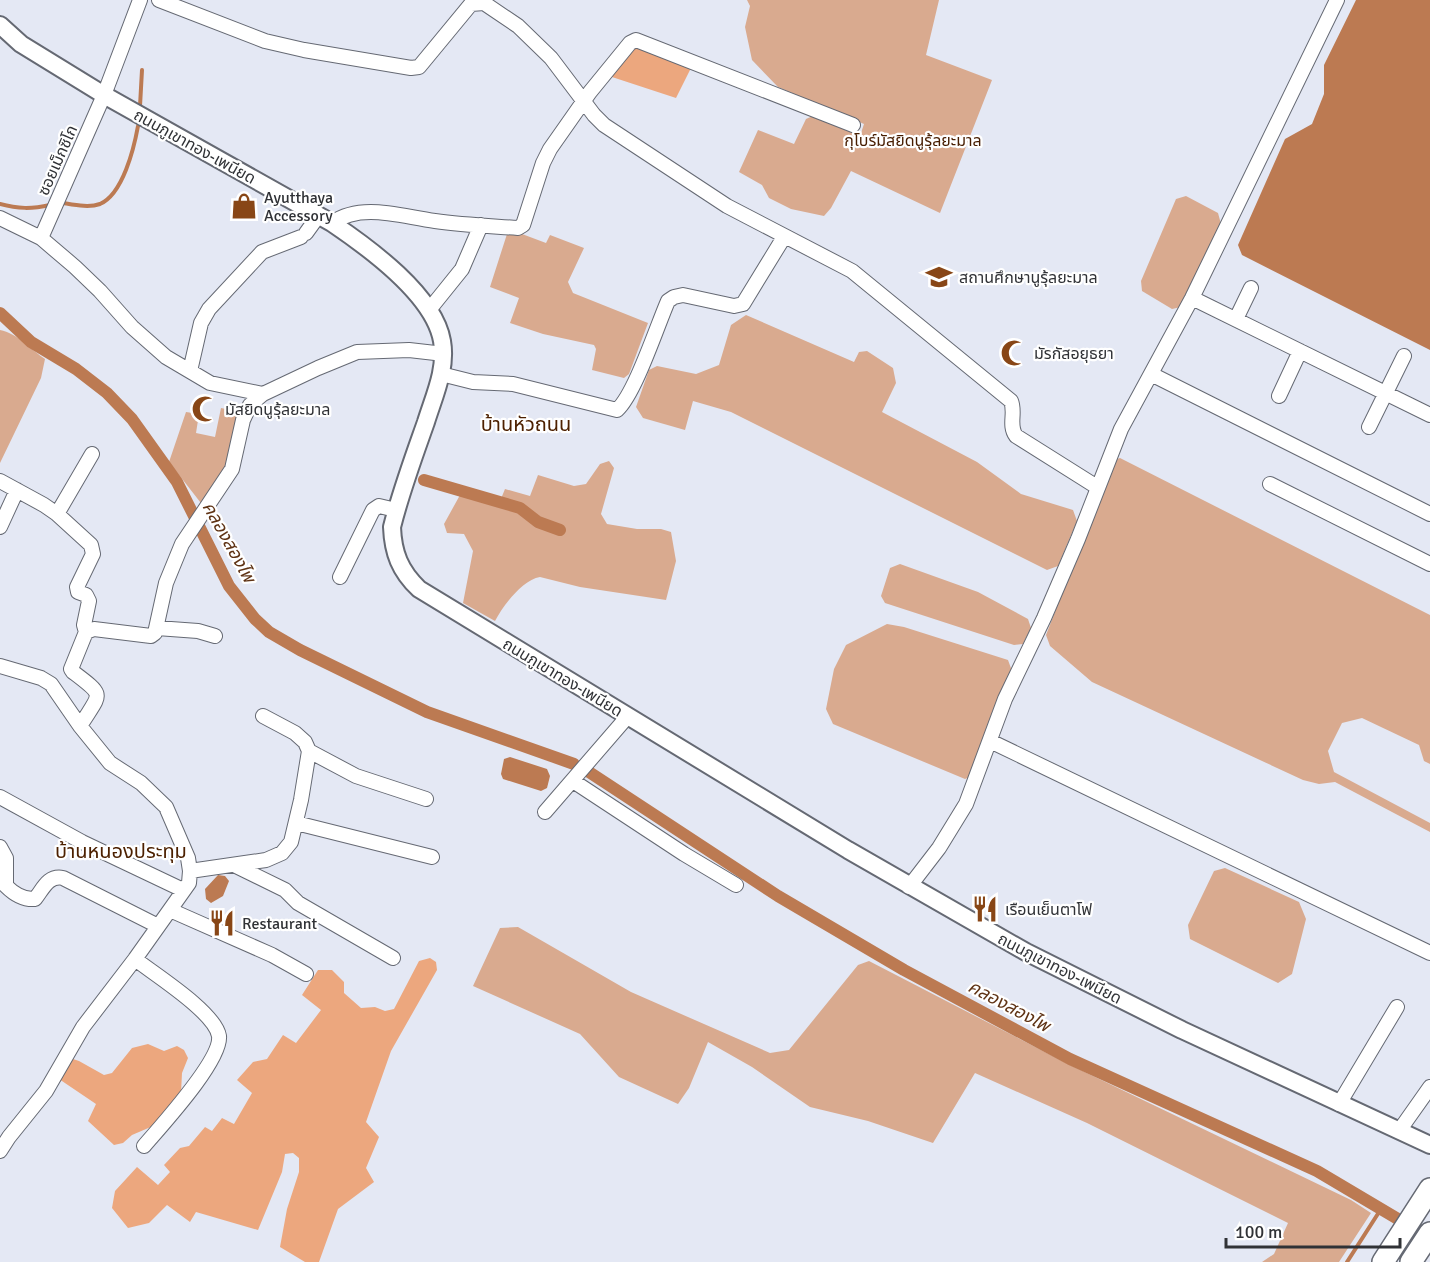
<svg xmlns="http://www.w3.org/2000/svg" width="1430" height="1262" font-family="Signika,'Noto Sans Thai',sans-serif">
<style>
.green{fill:#d9aa8f}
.forest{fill:#eca77e}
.water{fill:#bc7a52}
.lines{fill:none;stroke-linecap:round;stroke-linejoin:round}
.stream{stroke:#bc7a52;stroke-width:4}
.canal{stroke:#bc7a52;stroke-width:12}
.minor-casing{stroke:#656973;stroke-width:16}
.tertiary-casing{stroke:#656973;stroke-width:20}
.primary-casing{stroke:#656973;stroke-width:24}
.minor{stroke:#fff;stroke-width:14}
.tertiary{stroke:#fff;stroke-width:16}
.primary{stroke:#fff;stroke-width:21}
.labels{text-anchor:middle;stroke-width:4.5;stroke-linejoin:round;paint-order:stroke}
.park-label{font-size:16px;fill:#471d00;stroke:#fff}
.street-label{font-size:16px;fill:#303236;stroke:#fff}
.poi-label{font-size:16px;fill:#303236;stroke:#fff;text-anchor:start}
.water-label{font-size:18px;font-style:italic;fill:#5f3315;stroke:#fff}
.quarter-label{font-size:20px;fill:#4c2000;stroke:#fff}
</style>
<rect width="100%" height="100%" fill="#e4e8f4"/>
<!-- green -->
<path class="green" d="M747 0H939L926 55 992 80 940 213 851 171 831 208 824 216 791 209 769 198 762 185 739 172 758 130 794 144 806 119 815 115 861 133 864 124 778 87 752 60 745 27 750 6Z
M1186 196 1218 213 1221 224 1181 307 1172 309 1142 291 1141 281 1176 199Z
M507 234H522L546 243 550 235 584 248 568 282 573 293 648 323 629 374 624 378 592 370 596 349 594 345 543 334 510 323 519 298 490 287Z
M746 315 854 362 859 352 867 351 893 368 896 383 882 412 977 462 1021 494 1073 510 1077 521 1058 566 1047 570 731 412 693 401 685 430 643 418 636 407 649 370 657 366 696 374 719 365 731 325Z
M0 330C17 333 30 349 45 359L41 378 0 463Z
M221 408 241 412 233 456 204 507 169 462 186 412 199 414 196 433 215 437Z
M1120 458 1430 615V764L1424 761 1419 745 1362 718 1342 723 1328 751 1334 772 1430 823V832L1335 782 1319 784 1303 780 1092 682 1050 646 1046 635 1114 460Z
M609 461 614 468 601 514 607 524 637 529H661L671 532 676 561 666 600 580 587 540 577C522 580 503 606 495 621L463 603 473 551 464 534 447 533 444 524 460 495 498 506 505 489 530 496 538 475 574 486 586 484 600 464Z
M900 564 978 592 1028 619 1031 628 1023 644 1014 645 885 603 881 596 890 568Z
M887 624 904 627 1008 660 1012 671 970 777 965 779 833 724 826 709 834 669 846 645Z
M1225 868 1299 902 1306 919 1292 974 1278 983 1190 939 1188 925 1214 871Z
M518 927 631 992 770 1053 789 1050 858 965 869 961 1068 1064 1351 1200 1371 1213 1339 1262H1262L1274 1254 1288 1223 1087 1123 975 1073 933 1143 868 1121 810 1107 752 1067 708 1042 689 1088 678 1104 619 1077 580 1034 473 986 500 928Z"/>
<!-- forest -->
<path class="forest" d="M641 47 691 68 676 98 612 77 632 49Z
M430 958 436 962 437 970 391 1051 366 1122 379 1137 366 1168 374 1182 338 1209 319 1262H305L280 1247 287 1209 299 1172V1158L293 1153 285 1154 282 1172 258 1230 196 1212 190 1222 167 1205 149 1223 128 1228 112 1208 115 1191 137 1167 158 1185 170 1172 164 1165 180 1148 189 1146 205 1127 212 1131 222 1118 234 1124 252 1093 237 1080 253 1062 267 1059 283 1035 296 1043 321 1010 302 995 318 970H332L344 982V993L361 1008 375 1007 385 1011 394 1009 419 961Z
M148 1044 164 1051 177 1046 184 1050 188 1058 182 1073 181 1093 153 1126 132 1135 123 1143 114 1145 88 1121 96 1104 59 1079 70 1058 79 1061 104 1075 112 1073 132 1048Z"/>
<!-- water -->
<path class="water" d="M1356 0H1430V350L1242 255 1238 245 1285 139 1312 124 1324 94V65Z
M510 757 547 769 550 776 547 788 541 791 503 779 501 774 504 759Z
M218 875 225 876 229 881 223 896 211 903 206 899 205 889Z"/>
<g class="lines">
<!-- stream -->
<path class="stream" d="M140 106 142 70
M63 203C75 205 89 208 100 204 123 194 134 148 138 126
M0 204C18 209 32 209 50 205
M1347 1262 1381 1209"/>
<!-- canal -->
<path class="canal" d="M0 313 31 342 76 369 107 393 132 419 177 482 229 586 255 619 269 632 300 650 427 712 574 764
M424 480 520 508 538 522 560 530
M589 772 778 896 904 970 1070 1059 1317 1171 1430 1238"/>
<!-- minor casing -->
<g class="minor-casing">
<path id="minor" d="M159 0 265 41 304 50 411 68 419 67 471 4 484 3 518 26 551 58 594 115 604 125 727 206 852 271 1011 401C1016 413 1008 425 1016 436L1097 487
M0 218 41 238 75 267 100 291 132 327 166 357 210 383 263 394
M332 223C362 202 402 217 435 221 463 225 490 226 518 228L523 225 543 163 550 149 590 92 630 43 636 40 853 125
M306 233 319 215
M41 238 104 95 140 0
M1192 298 1430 415
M429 310 462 269 481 225
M1236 319 1251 288
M190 371 201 323 209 309 262 252 301 237
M441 374 473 382 513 384 617 410C635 394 657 326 668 301L674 297 683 295 734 306 743 304 784 237
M1151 374 1430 514
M1279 396 1300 351
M1369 427 1404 356
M0 481 44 505 57 514 92 454
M1270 484 1430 564
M57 514 91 545 93 554 77 587 78 592 86 595 89 601 84 625 86 632
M0 527 17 490
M340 577 373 510 379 506 396 510
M157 628 198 631 215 636
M0 666 41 678 51 684 80 726 110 763 141 783 166 807 188 858 190 871 189 883 135 959 83 1027 46 1091 9 1137 0 1151
M80 726C101 692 106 697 73 672L71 669 86 632 94 629 151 636 155 633 166 583 182 544 232 469 243 420 250 405 263 394 318 368 357 352 409 350 444 354
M990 741 1430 953
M309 751 356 776 426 799
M573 781 684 854 736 885
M0 797 82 842 183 890
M545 812 628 716
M296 823 432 857
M0 847 6 858V886C14 894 23 900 35 899 43 889 48 875 63 878L158 926
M234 865 285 890 298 903 393 958
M190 871 266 860 282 853 291 842 301 800 309 751 305 742 295 733 263 716
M909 887 939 848 966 804 1005 699 1044 618 1078 539 1121 429 1192 298 1337 0
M170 910 272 955 306 974
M135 959C154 974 215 1012 219 1036 222 1060 161 1126 144 1146
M1339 1104 1397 1007
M1399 1131 1430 1087"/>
</g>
<!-- tertiary casing -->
<g class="tertiary-casing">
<path id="tertiary" d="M0 25 21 44 104 95 332 223C369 248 434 295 442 341 447 369 434 396 426 422 414 456 401 491 392 527 393 553 400 571 419 589L848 850 1026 952 1182 1030 1430 1145"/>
</g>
<!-- primary casing -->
<g class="primary-casing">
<path id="primary" d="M1383 1262 1430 1189
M1411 1262 1430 1233"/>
</g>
<!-- minor -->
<use href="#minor" class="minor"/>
<!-- tertiary -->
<use href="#tertiary" class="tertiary"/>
<!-- primary -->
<use href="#primary" class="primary"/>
</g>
<!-- icons -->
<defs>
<g id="shop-bare" transform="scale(2.07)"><path d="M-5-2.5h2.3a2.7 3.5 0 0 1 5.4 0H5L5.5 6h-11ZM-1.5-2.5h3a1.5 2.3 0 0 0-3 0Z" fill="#884616" stroke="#fff" stroke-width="2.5" paint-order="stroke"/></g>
<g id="school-bare" transform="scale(2.07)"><path d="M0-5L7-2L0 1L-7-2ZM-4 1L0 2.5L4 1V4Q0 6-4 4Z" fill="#884616" stroke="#fff" stroke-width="2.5" paint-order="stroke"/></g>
<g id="mosque-bare" transform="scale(2.07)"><path d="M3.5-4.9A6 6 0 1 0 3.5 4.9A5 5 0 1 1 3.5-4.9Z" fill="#884616" stroke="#fff" stroke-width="2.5" paint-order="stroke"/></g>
<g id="restaurant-bare" transform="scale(2.07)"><path d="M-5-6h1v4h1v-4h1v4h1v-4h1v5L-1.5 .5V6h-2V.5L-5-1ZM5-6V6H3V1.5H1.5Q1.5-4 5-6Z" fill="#884616" stroke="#fff" stroke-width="2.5" paint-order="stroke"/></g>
</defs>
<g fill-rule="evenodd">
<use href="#shop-bare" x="244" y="206"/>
<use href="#school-bare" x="939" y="277"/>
<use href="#mosque-bare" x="1014" y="353"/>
<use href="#mosque-bare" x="205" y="409"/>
<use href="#restaurant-bare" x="985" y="909"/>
<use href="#restaurant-bare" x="222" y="923"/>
</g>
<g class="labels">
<!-- park labels -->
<g class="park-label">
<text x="913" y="146">กุโบร์มัสยิดนูรุ้ลยะมาล</text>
</g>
<!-- street labels -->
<g class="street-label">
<text transform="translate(195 146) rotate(29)" y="6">ถนนภูเขาทอง-เพนียด</text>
<text transform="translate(57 160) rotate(-66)" y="6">ซอยเม็กซิโก</text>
<text transform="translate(563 677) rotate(31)" y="6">ถนนภูเขาทอง-เพนียด</text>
<text transform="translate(1060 968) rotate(27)" y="6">ถนนภูเขาทอง-เพนียด</text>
</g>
<!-- poi labels -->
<g class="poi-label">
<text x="264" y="203">Ayutthaya<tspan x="264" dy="18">Accessory</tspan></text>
<text x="959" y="283">สถานศึกษานูรุ้ลยะมาล</text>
<text x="1034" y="359">มัรกัสอยุธยา</text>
<text x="225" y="415">มัสยิดนูรุ้ลยะมาล</text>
<text x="1005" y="915">เรือนเย็นตาโฟ</text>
<text x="242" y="929">Restaurant</text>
</g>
<!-- water labels -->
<g class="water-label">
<text transform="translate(229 542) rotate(61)" y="6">คลองสองไพ</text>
<text transform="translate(1009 1006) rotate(28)" y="6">คลองสองไพ</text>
</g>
<!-- quarter labels -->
<g class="quarter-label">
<text x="526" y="431">บ้านหัวถนน</text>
<text x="121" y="858">บ้านหนองประทุม</text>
</g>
</g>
<!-- scale -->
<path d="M1226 1238v9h174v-9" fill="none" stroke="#303236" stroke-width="3"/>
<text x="1235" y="1238" font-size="18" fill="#303236" stroke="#ffffff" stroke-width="4.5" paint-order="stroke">100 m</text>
</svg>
